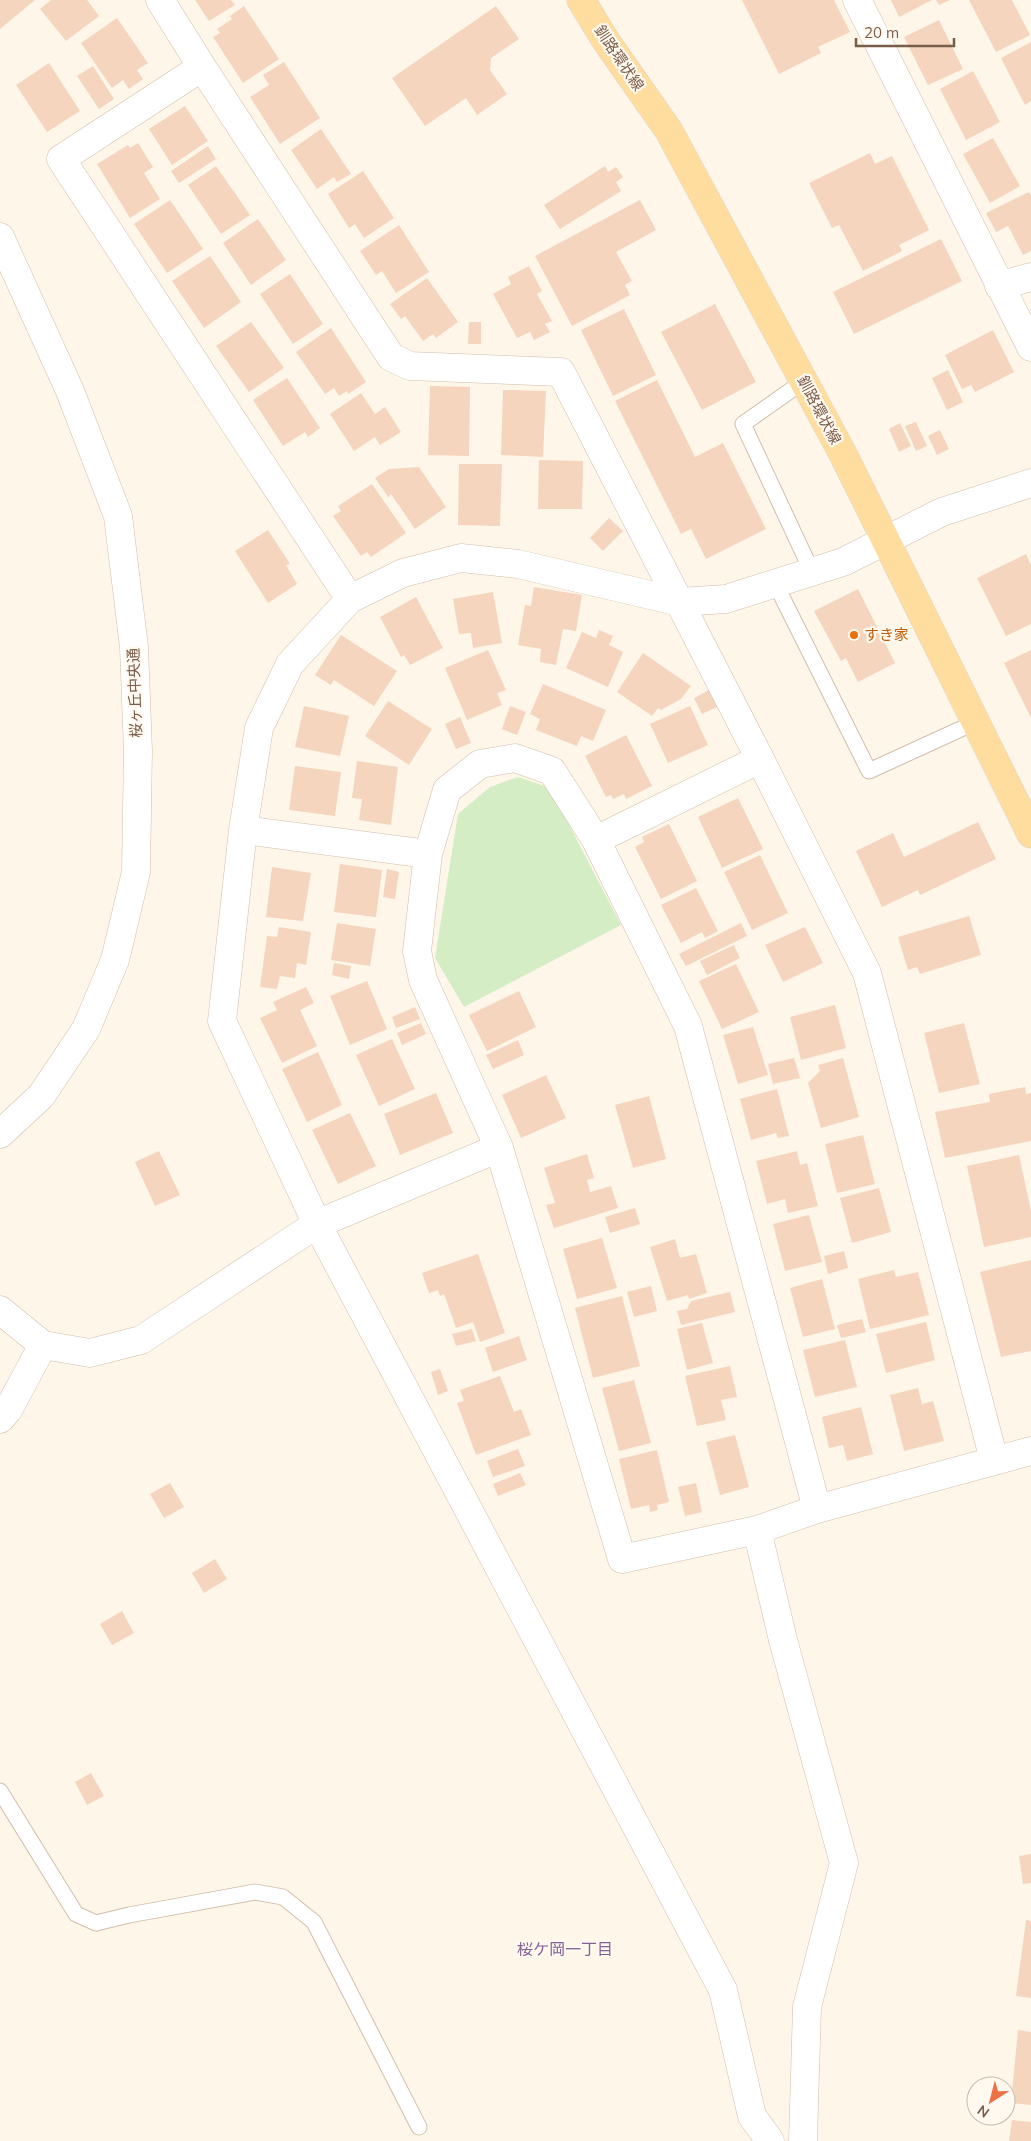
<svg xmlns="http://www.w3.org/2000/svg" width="1031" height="2141" font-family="Mulish,'Noto Sans JP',sans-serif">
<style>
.green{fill:#d4edc5}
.building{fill:#f5d5be}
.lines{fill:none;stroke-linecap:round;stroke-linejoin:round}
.lane-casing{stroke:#d1beac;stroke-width:17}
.street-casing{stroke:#d1beac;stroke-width:29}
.primary-casing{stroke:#dcd5d0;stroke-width:29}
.lane{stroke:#fff;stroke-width:15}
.street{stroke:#fff;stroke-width:28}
.primary{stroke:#ffdd9e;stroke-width:28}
.food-dot{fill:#e8710a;stroke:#fff9f0;stroke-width:2}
.labels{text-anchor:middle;stroke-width:4.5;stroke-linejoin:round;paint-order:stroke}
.street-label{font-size:15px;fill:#7a5c4a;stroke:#fff9f0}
.food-label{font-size:15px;fill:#c56008;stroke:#fff9f0;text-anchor:start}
.neighbourhood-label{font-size:16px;fill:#856296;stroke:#fff9f0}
</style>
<rect width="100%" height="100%" fill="#fef6e8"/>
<!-- green -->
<path class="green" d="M518 777 550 788 621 925 464 1007 435 958 458 814 490 787Z"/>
<!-- building -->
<path class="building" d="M0 0H35L0 29Z
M51 0H87L99 16 66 41 40 9Z
M195 0H231L235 5 209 21Z
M742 0H834L850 32 818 47 821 53 779 74Z
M891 0H932L899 17Z
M936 0H950L939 5Z
M969 0H1012L1030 35 996 52Z
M244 6 279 59 243 83 213 37 220 33 217 29 232 19 230 16Z
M496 6 519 39 491 58 490 70 507 94 477 115 466 98 425 126 392 78Z
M117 18 148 63 137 70 143 79 129 89 123 80 112 88 81 43Z
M939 20 963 69 928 85 904 37Z
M1031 42V101L1025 105 1001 58Z
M284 62 320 118 280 144 250 97 269 85 263 75Z
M49 63 80 111 47 132 16 85Z
M93 66 114 99 99 109 77 76Z
M973 71 1000 122 966 140 940 89Z
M185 106 208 141 172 165 149 129Z
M321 129 351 174 337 182 334 177 317 189 291 150Z
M993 138 1020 186 990 203 963 154Z
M138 143 153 167 144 173 160 199 130 218 97 164 128 145 130 148Z
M208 146 216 159 179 183 171 171Z
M870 153 875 164 892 156 929 230 899 245 902 251 863 271 839 225 832 228 809 183Z
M216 166 250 215 221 234 188 185Z
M605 166 608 172 616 167 623 177 616 182 621 191 560 229 544 205Z
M363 171 394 218 364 238 355 224 349 228 328 194Z
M1029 192 1031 196V251L1023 255 1008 226 996 232 986 213Z
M170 200 203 249 167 273 134 224Z
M640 200 656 230 616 252 632 281 625 285 630 295 572 326 535 256Z
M258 219 286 260 251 285 223 243Z
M399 225 429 272 396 293 382 271 376 275 360 251Z
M941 239 962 281 854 334 833 292Z
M210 256 241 302 204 328 172 281Z
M529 266 542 291 537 294 552 321 545 324 550 332 534 340 530 332 517 338 493 294 511 284 508 277Z
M290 274 323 324 293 344 260 294Z
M427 278 458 322 436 338 433 334 423 341 405 316 401 319 390 304Z
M715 304 756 382 702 410 661 332Z
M624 309 656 375 613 396 581 330Z
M251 322 284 368 249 392 216 346Z
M469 322H481V344H468Z
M331 328 366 382 348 394 347 391 339 396 334 388 325 394 296 352Z
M993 330 1014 372 975 392 971 385 962 389 945 355Z
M948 370 963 402 947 410 932 378Z
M287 378 320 428 308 437 305 432 283 446 253 400Z
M657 380 695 457 723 443 766 529 706 559 691 529 681 534 615 401Z
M430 386 470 387 469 456 428 455Z
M503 390 546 391 543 457 501 455Z
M361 393 375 414 385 407 401 432 380 445 375 437 354 451 330 414Z
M916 422 927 446 916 451 905 426Z
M900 423 911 446 899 452 889 429Z
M940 430 949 449 937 455 928 436Z
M539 460 583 461 582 509H538Z
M459 464H502L500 526 458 525Z
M419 467 446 507 415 529 391 494 388 497 375 478 389 469Z
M372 484 406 533 371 557 367 552 361 556 333 516 341 511 338 506Z
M609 518 623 531 603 551 590 538Z
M268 530 290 564 286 565 297 584 268 603 235 551Z
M1026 554 1031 565V624L1006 636 977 578Z
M534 587 582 595 576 631 563 629 556 665 540 662 541 649 518 645 525 605 531 606Z
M858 589 895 663 858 682 846 658 841 661 814 611Z
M493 592 502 643 473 648 471 633 459 634 453 599Z
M416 597 443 648 410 665 404 655 401 657 380 617Z
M599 630 613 636 609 645 623 652 608 687 566 668 582 632 596 638Z
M341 635 397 671 374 706 334 680 331 685 315 675Z
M488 650 506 690 497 693 502 705 467 720 445 668Z
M1031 650V718L1004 663Z
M643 653 691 686 681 699 661 710 658 708 652 716 617 692Z
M543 684 606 710 593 741 581 736 577 746 536 730 540 719 530 714Z
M709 690 717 707 702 714 694 698Z
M388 701 432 729 409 765 365 736Z
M304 706 349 716 340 756 295 747Z
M510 706 526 712 517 735 502 729Z
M690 706 708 745 668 763 650 724Z
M460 717 471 743 456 749 445 724Z
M626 735 652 786 626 799 624 794 613 799 611 795 606 797 585 756Z
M357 761 398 767 391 825 359 820 362 799 352 798Z
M295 766 341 772 335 816 289 810Z
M738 798 763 849 722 868 698 817Z
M978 822 996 859 920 895 918 890 882 907 856 851 893 833 904 857Z
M669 824 697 881 661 899 635 847 644 842 642 837Z
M760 855 788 913 752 930 724 872Z
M340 864 382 870 376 917 334 912Z
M272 867 311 873 303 921 266 917Z
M387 869 399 872 395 899 383 897Z
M696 888 718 931 705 938 702 932 681 943 661 905Z
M969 916 981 955 920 974 917 967 908 970 898 937Z
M337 923 376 929 370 966 331 960Z
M741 923 747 936 686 966 679 954Z
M279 927 311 932 306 965 297 963 295 978 280 976 277 989 260 987 267 936 277 937Z
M805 927 823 963 783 982 765 945Z
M734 945 740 958 707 975 700 961Z
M334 963 351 966 349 979 332 975Z
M736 964 759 1012 722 1029 699 981Z
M367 981 387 1029 350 1045 330 996Z
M306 987 314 1003 300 1010 317 1046 282 1063 260 1018 277 1010 273 1002Z
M519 991 536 1027 487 1051 469 1015Z
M835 1005 846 1048 801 1060 790 1017Z
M415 1007 420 1019 396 1028 392 1017Z
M421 1023 426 1034 402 1045 397 1033Z
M964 1023 980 1084 939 1093 924 1033Z
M753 1027 768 1075 738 1084 723 1035Z
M392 1039 415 1089 379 1106 356 1055Z
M518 1040 524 1055 493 1069 486 1055Z
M318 1052 342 1105 307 1122 282 1069Z
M794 1058 800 1078 773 1084 768 1064Z
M843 1058 859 1117 821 1128 808 1083 820 1071 818 1065Z
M546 1075 566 1118 521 1138 502 1095Z
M1025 1087 1026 1094 1031 1093V1141L945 1158 935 1112 990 1102 989 1094Z
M777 1089 789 1136 778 1138 776 1133 751 1140 740 1099Z
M436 1093 453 1133 400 1155 384 1114Z
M649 1096 666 1159 633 1168 615 1105Z
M350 1113 376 1166 338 1184 312 1130Z
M863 1135 875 1184 837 1193 825 1144Z
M159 1151 180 1195 155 1206 135 1162Z
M797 1151 800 1165 807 1163 818 1206 788 1213 785 1199 767 1204 756 1161Z
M587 1154 594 1178 587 1180 590 1192 611 1186 618 1208 554 1228 546 1205 555 1203 544 1168Z
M1019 1155 1031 1211V1237L984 1247 967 1166Z
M879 1188 891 1232 852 1243 840 1198Z
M635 1208 640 1224 610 1233 605 1217Z
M809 1215 822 1262 785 1271 773 1224Z
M602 1238 617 1288 577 1299 563 1249Z
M675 1239 680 1258 696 1254 707 1293 689 1299 688 1295 667 1301 650 1247Z
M844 1251 848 1268 828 1274 824 1256Z
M478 1254 505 1333 480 1342 473 1322 456 1328 444 1294 440 1296 438 1290 429 1293 422 1273Z
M1031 1260V1351L1001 1357 980 1272Z
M894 1270 896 1277 918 1272 929 1315 870 1329 858 1279Z
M822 1279 835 1329 803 1337 790 1288Z
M651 1286 657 1311 634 1317 627 1292Z
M730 1292 735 1312 681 1325 677 1311 687 1309 691 1301Z
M622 1296 640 1366 593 1378 575 1308Z
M862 1319 866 1332 841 1338 837 1325Z
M926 1322 935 1360 886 1373 876 1334Z
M702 1323 713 1363 687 1370 677 1329Z
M472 1329 476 1341 456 1346 452 1334Z
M519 1336 527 1360 493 1372 485 1348Z
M845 1340 857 1387 815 1397 803 1350Z
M730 1366 737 1397 721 1400 726 1420 697 1426 685 1376Z
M440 1369 448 1391 438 1395 431 1372Z
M500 1376 514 1412 521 1409 531 1435 476 1455 457 1403 464 1401 460 1390Z
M634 1380 651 1443 619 1451 602 1388Z
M918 1388 922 1404 933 1401 944 1441 904 1451 890 1395Z
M861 1407 873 1454 847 1461 843 1445 829 1448 822 1417Z
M735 1435 749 1487 720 1495 706 1442Z
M518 1449 525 1466 493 1477 487 1461Z
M657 1450 669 1502 657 1505 658 1510 650 1512 649 1505 631 1509 619 1459Z
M520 1473 526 1485 498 1496 493 1484Z
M170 1483 184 1507 164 1518 150 1494Z
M696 1483 702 1512 685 1516 678 1487Z
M215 1559 227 1579 204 1593 192 1573Z
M122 1611 134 1633 112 1645 100 1624Z
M91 1773 104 1796 87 1805 75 1782Z
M1031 1854V1883L1023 1884 1019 1856Z
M1026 1920 1031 1921V1998L1016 1996Z
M1018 2030 1031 2032V2105L1011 2103Z
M1012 2120 1031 2122V2141H1009Z"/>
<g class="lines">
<!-- lane casing -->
<g class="lane-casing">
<path id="lane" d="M804 381 743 424 812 572
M775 583 869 771 976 722
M0 1791 76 1914 96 1923 129 1915 255 1892 283 1897 314 1922 419 2127"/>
</g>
<!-- street casing -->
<g class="street-casing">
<path id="street" d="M160 0 202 67 391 357 410 366 561 372 760 759 867 973 994 1460
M857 0 1031 347
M202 67 61 159 350 599
M0 237 70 391 118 516 134 647 138 751 136 872 115 960 86 1029 41 1096 0 1134
M999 286 1031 277
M243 830 428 854
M596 840 760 759
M0 1310 43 1345 90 1353 141 1340 317 1224 499 1148
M0 1419 8 1410 43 1345
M817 1509 688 1026 596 840 552 771 515 758 480 764 447 790 428 854 417 951 423 980 499 1148 622 1559 757 1530 817 1509 1031 1451
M757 1530 783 1640 844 1863 807 2007 803 2141
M770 2141 752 2116 723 1990 317 1224 222 1021 243 830 259 728 290 664 350 599 403 573 461 558 518 564 680 602 726 599 843 562 942 512 1031 483"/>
</g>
<!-- primary casing -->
<g class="primary-casing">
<path id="primary" d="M581 0 606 41 669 131 844 456 1031 834"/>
</g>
<!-- lane -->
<use href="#lane" class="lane"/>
<!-- street -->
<use href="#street" class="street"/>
<!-- primary -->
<use href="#primary" class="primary"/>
</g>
<!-- markers -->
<circle class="food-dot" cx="854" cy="635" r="5"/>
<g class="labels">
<!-- street labels -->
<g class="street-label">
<text transform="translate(619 58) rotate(56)" y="5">釧路環状線</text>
<text transform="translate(819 410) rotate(62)" y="5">釧路環状線</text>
<text transform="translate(135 693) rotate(-92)" y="5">桜ヶ丘中央通</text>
</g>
<!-- food labels -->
<g class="food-label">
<text x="864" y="640">すき家</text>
</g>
<!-- neighbourhood labels -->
<g class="neighbourhood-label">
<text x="565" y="1955">桜ケ岡一丁目</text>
</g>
</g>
<!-- north arrow -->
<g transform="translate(991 2101) rotate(216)"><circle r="24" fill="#fff9f0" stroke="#cabaae"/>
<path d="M0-4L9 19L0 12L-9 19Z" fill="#ed7047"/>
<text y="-8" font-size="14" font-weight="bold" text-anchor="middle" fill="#7a5c4a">N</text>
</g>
<!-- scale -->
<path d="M856 38v8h98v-8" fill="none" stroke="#7a5c4a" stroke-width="2.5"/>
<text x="864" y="38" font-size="15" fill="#7a5c4a" stroke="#fff9f0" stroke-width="4" paint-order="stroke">20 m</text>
</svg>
